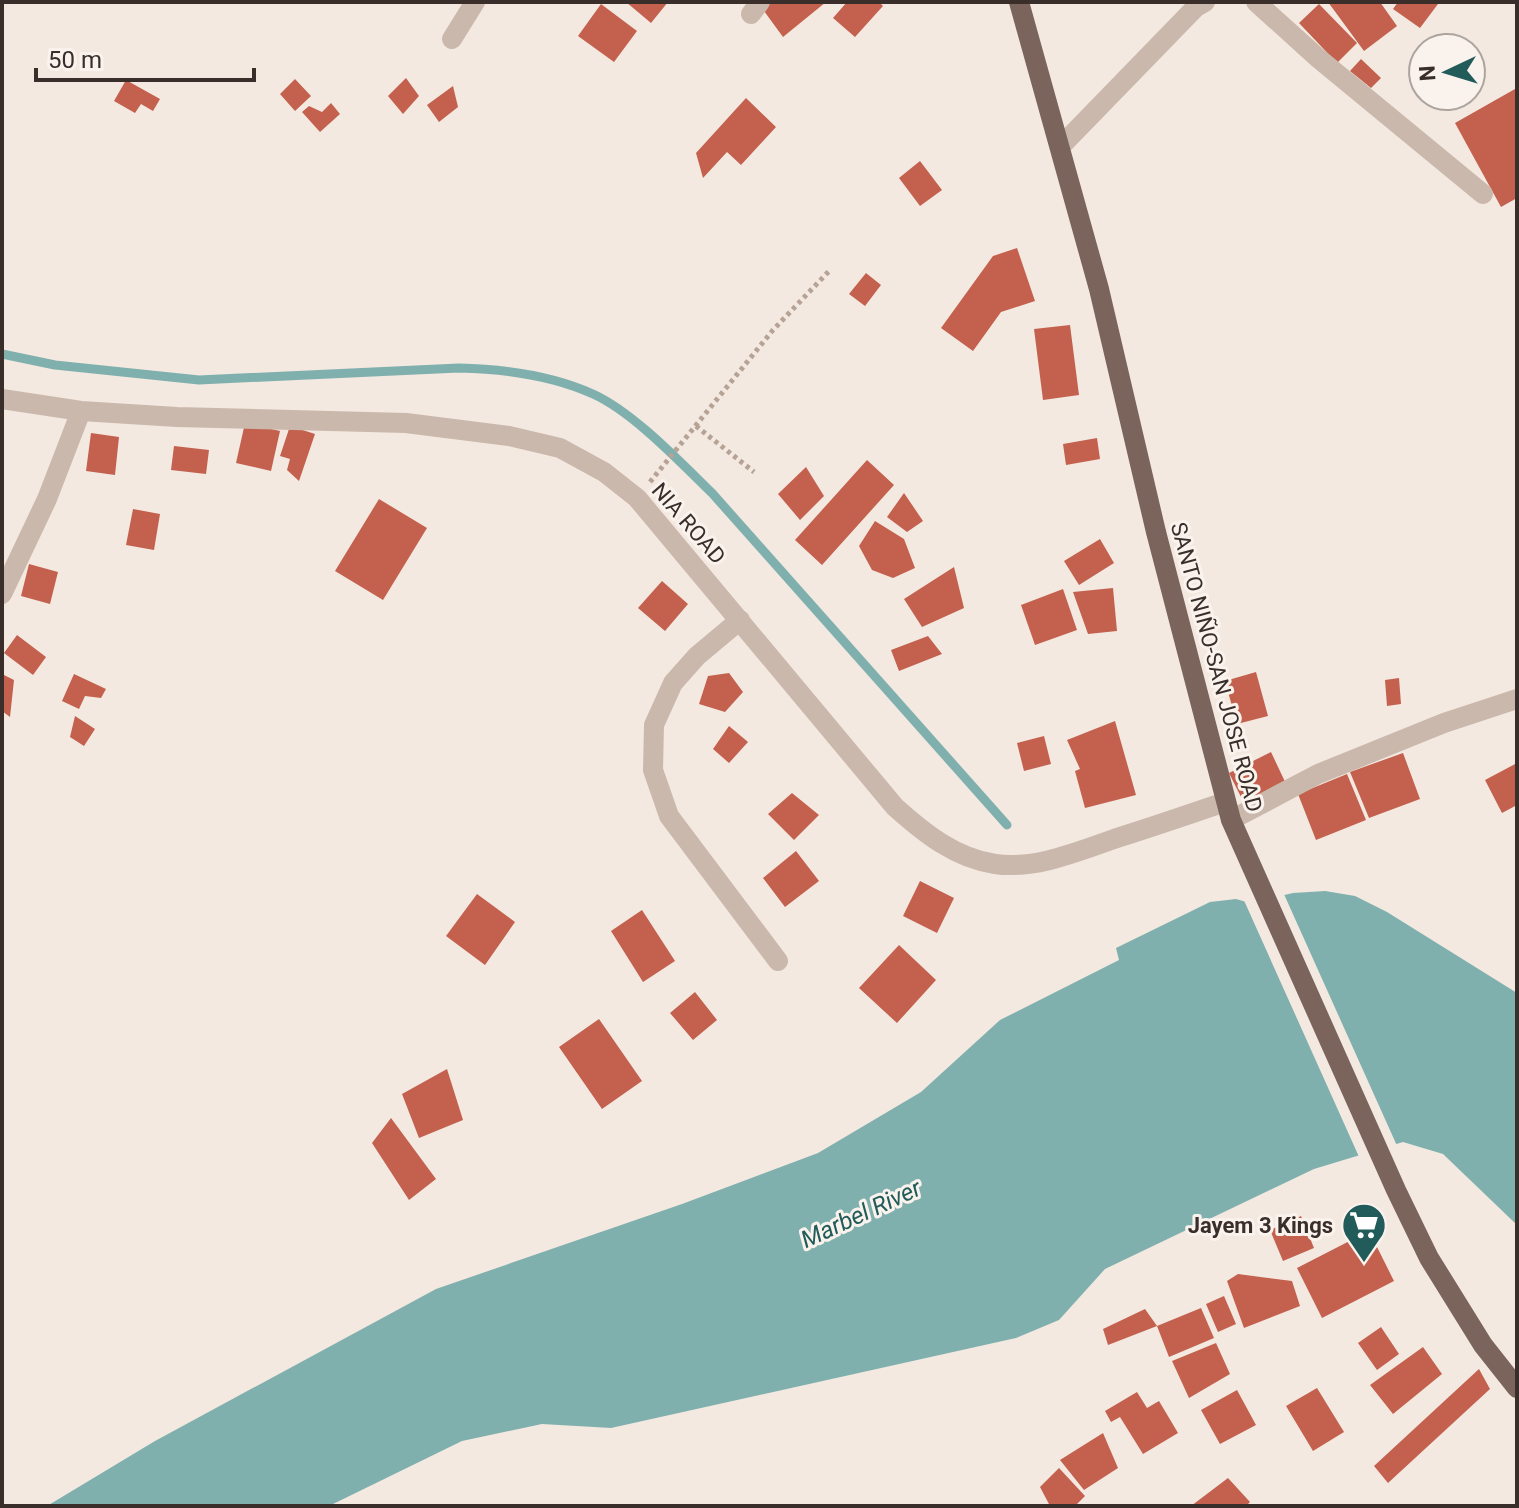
<svg xmlns="http://www.w3.org/2000/svg" width="1519" height="1508" font-family="Roboto,sans-serif">
<style>
.water{fill:#80b0ae}
.pier{fill:#f3e9e0}
.lines{fill:none;stroke-linecap:round;stroke-linejoin:round}
.stream{stroke:#80b0ae;stroke-width:9}
.building{fill:#c4604e}
.path{stroke:#b7a296;stroke-width:5;stroke-dasharray:4 4;stroke-linecap:butt}
.minor{stroke:#cbb8ac;stroke-width:20}
.major{stroke:#7b645c;stroke-width:20}
.labels{text-anchor:middle;stroke-width:6;stroke-linejoin:round;paint-order:stroke}
.street-label{font-size:22px;fill:#3a2e2b;stroke:#faf3ed}
.poi-label{font-size:22px;font-weight:bold;fill:#3a2e2b;stroke:#faf3ed;text-anchor:end}
.water-label{font-size:24px;font-style:italic;fill:#215b5a;stroke:#faf3ed}
</style>
<rect width="100%" height="100%" fill="#f3e9e0"/>
<!-- water -->
<path class="water" d="M1325 891 1355 896 1387 912 1517 993V1225L1443 1154 1403 1142 1314 1169 1105 1269 1059 1320 1016 1338 611 1428 542 1424 462 1441 329 1506H47L155 1441 436 1289 682 1204 818 1153 921 1092 1000 1020 1119 960 1116 948 1210 902 1236 899 1250 903 1293 893Z"/>
<!-- pier -->
<path class="pier" d="M1283 892 1398 1148 1360 1159 1242 896 1250 899Z"/>
<g class="lines">
<!-- stream -->
<path class="stream" d="M2 354 55 365 199 380 459 368C505 369 551 375 593 394 633 412 680 462 712 493L1007 825"/>
</g>
<!-- building -->
<path class="building" d="M626 2H668L651 23Z
M768 2H826L783 37 761 7Z
M847 2H879L883 6 855 37 833 18Z
M1328 2H1380L1397 26 1364 51Z
M1398 2H1436L1438 4 1420 28 1393 9Z
M601 4 637 31 614 62 578 36Z
M1319 4 1357 43 1337 63 1299 23Z
M1361 59 1381 78 1371 88 1350 71Z
M406 78 419 96 403 114 388 96Z
M295 79 311 96 295 111 280 94Z
M126 80 160 99 153 111 141 104 135 113 114 101Z
M453 86 458 107 439 122 427 105Z
M1515 89 1517 198 1501 207 1455 123Z
M746 98 776 127 741 165 727 152 703 178 696 153Z
M331 103 340 114 320 132 302 112 309 106 322 112Z
M920 161 942 190 920 206 899 178Z
M1017 248 1035 301 1001 312 973 351 941 328 993 256Z
M866 273 881 285 865 306 849 294Z
M1070 325 1079 395 1043 400 1034 329Z
M245 423 280 431 271 471 236 463Z
M290 426 315 434 299 481 287 470 290 459 280 456Z
M91 433 119 437 115 475 86 471Z
M1097 438 1100 459 1066 465 1063 444Z
M174 446 209 450 206 474 171 470Z
M867 460 894 485 822 565 795 540Z
M806 467 824 496 800 520 778 494Z
M904 493 923 521 907 532 887 517Z
M379 499 427 528 383 600 335 571Z
M133 509 160 514 154 550 126 545Z
M875 521 904 539 915 568 893 578 872 570 859 546Z
M1100 539 1114 563 1079 585 1064 561Z
M29 564 58 572 50 604 21 596Z
M954 567 964 608 922 627 904 599Z
M662 581 688 604 665 631 638 608Z
M1113 588 1117 631 1088 634 1073 592Z
M1063 589 1077 630 1035 645 1021 605Z
M17 635 46 657 33 675 4 653Z
M928 636 942 654 899 671 891 650Z
M1256 672 1268 716 1237 724 1225 681Z
M729 673 743 692 725 712 699 704 708 676Z
M2 674 14 680 10 717 2 711Z
M74 674 106 689 101 698 85 696 79 709 62 701Z
M1399 678 1401 704 1387 706 1385 680Z
M75 716 95 729 84 746 70 737Z
M1115 721 1136 795 1085 808 1075 771 1080 769 1067 740Z
M729 726 748 742 729 763 713 749Z
M1044 736 1051 764 1024 771 1017 743Z
M1271 752 1287 786 1246 807 1229 773Z
M1403 753 1420 799 1369 818 1350 772Z
M1517 763V805L1502 813 1485 780Z
M1347 774 1366 820 1316 840 1298 794Z
M792 793 819 815 794 840 768 814Z
M796 851 819 881 785 907 763 878Z
M920 881 954 898 937 933 903 916Z
M477 894 515 922 485 965 446 936Z
M642 910 675 961 643 982 611 931Z
M899 945 936 980 897 1023 859 988Z
M695 992 717 1020 693 1040 670 1013Z
M599 1019 642 1081 602 1109 559 1047Z
M447 1069 463 1120 419 1138 402 1094Z
M391 1118 436 1179 409 1200 372 1143Z
M1301 1216 1314 1248 1283 1261 1270 1230Z
M1369 1231 1394 1281 1322 1318 1297 1268Z
M1238 1274 1292 1281 1300 1306 1244 1328 1227 1281Z
M1224 1296 1236 1324 1218 1332 1206 1304Z
M1201 1308 1214 1338 1169 1357 1157 1326 1108 1345 1103 1329 1145 1309 1157 1326Z
M1381 1327 1399 1354 1377 1370 1358 1343Z
M1216 1343 1230 1374 1189 1398 1172 1361Z
M1423 1347 1442 1374 1393 1414 1370 1385Z
M1479 1369 1490 1389 1388 1483 1374 1466Z
M1317 1388 1344 1432 1313 1451 1286 1406Z
M1237 1390 1256 1425 1220 1444 1201 1410Z
M1137 1392 1147 1408 1159 1401 1178 1433 1143 1454 1120 1417 1111 1422 1105 1411Z
M1103 1433 1118 1468 1084 1490 1060 1460Z
M1059 1468 1085 1496 1075 1506H1050L1040 1487Z
M1228 1478 1250 1502 1246 1506H1191Z"/>
<g class="lines">
<!-- path -->
<path class="path" d="M696 426 754 472
M650 482 773 330 831 269"/>
<!-- minor -->
<path class="minor" d="M1256 2 1318 58 1483 194
M751 14 760 2
M452 39 475 2
M1061 146 1196 7 1205 2
M2 399 81 411 177 417 406 423 509 436 560 448 604 472 637 498 895 807C924 833 955 858 995 864 1037 870 1081 850 1120 837 1155 826 1190 814 1225 802
M2 594 47 499 81 411
M740 620 697 656 673 683 654 725 653 770 669 816 778 961
M1231 820 1318 774 1444 723 1517 699"/>
<!-- major -->
<path class="major" d="M1019 2 1099 289 1156 532 1231 820 1396 1190 1429 1258 1483 1345 1517 1388"/>
</g>
<!-- icons -->
<defs>
<g id="supermarket-pin" transform="scale(2.3)"><path d="M0 17L-7.5 6A9.5 9.5 0 1 1 7.5 6Z" fill="#215b5a" stroke="#faf3ed"/><path d="M-6-5.5h2.5l.6 2H6L4.5 2H-2.5L-4.4-4H-6ZM-1.5 3.2a1.3 1.3 0 1 0 .1 0ZM3 3.2a1.3 1.3 0 1 0 .1 0Z" fill="#fff"/></g>
</defs>
<g fill-rule="evenodd">
<use href="#supermarket-pin" x="1364" y="1225"/>
</g>
<g class="labels">
<!-- street labels -->
<g class="street-label">
<text transform="translate(689 523) rotate(49)" y="8">NIA ROAD</text>
<text transform="translate(1217 667) rotate(75)" y="8">SANTO NIÑO-SAN JOSE ROAD</text>
</g>
<!-- poi labels -->
<g class="poi-label">
<text x="1333" y="1233">Jayem 3 Kings</text>
</g>
<!-- water labels -->
<g class="water-label">
<text transform="translate(861 1214) rotate(-25)" y="8">Marbel River</text>
</g>
</g>
<!-- border -->
<rect width="1519" height="1508" fill="none" stroke="#3a2e2b" stroke-width="8"/>
<!-- north arrow -->
<g transform="translate(1447 72) rotate(266)"><circle r="38" fill="#faf3ed" stroke="#ada49f" stroke-width="2"/>
<path d="M0-6L14 30L0 20L-14 30Z" fill="#215b5a"/>
<text y="-12" font-size="22" font-weight="bold" text-anchor="middle" fill="#3a2e2b">N</text>
</g>
<!-- scale -->
<path d="M36 68v12h218v-12" fill="none" stroke="#3a2e2b" stroke-width="4"/>
<text x="48" y="68" font-size="24" fill="#3a2e2b" stroke="#faf3ed" stroke-width="6" paint-order="stroke">50 m</text>
</svg>
